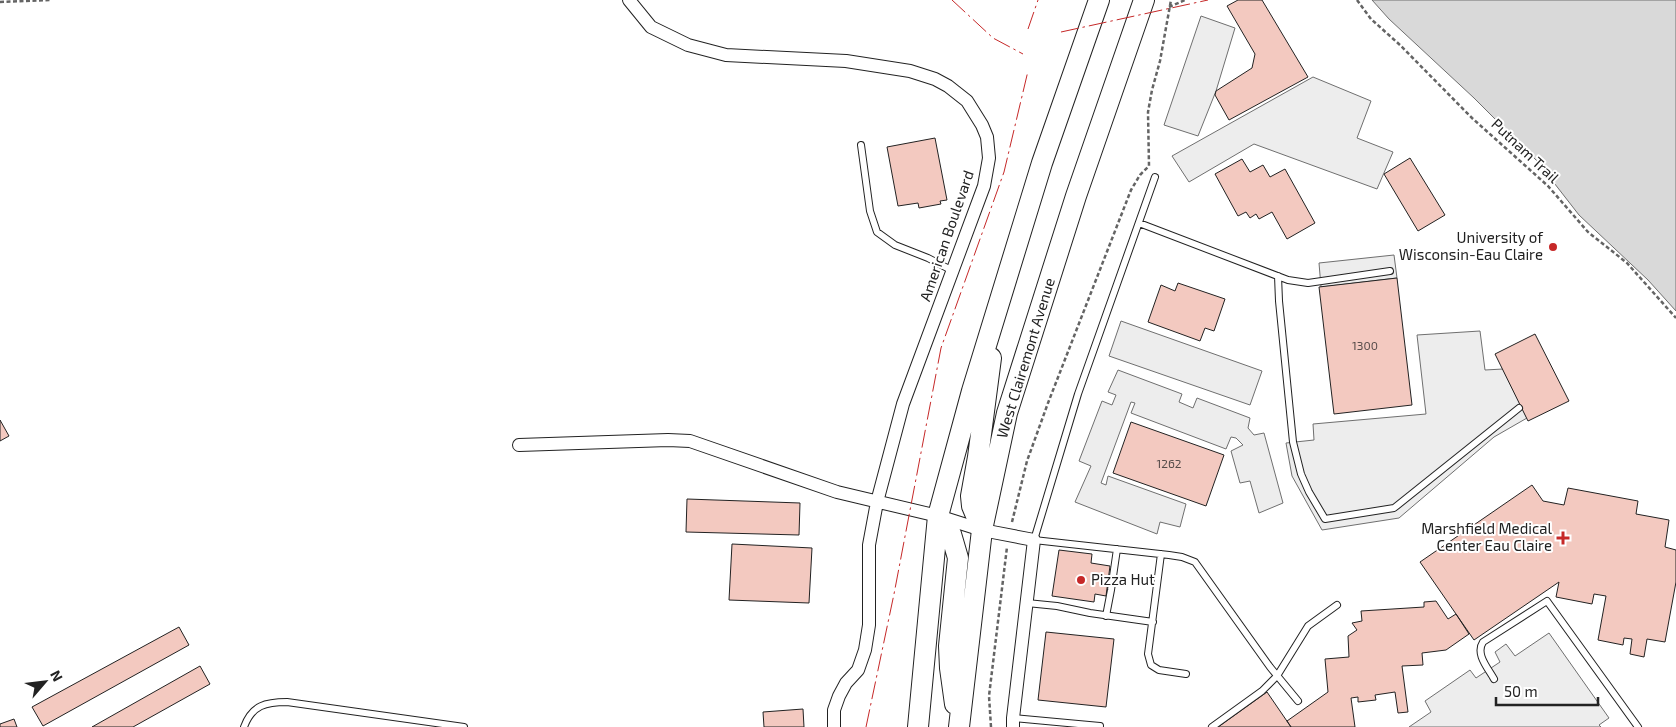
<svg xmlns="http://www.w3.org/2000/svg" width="1676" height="727" font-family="'Exo 2',sans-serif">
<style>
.parking{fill:#ededed;stroke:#6f6f6f}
.water{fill:#d9d9d9;stroke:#6f6f6f}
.building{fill:#f3c9c0;stroke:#222}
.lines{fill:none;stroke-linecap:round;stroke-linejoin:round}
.service-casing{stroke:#222;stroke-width:8}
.minor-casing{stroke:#222;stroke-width:14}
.primary-casing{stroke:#222;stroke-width:22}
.path{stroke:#646464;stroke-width:2.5;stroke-dasharray:4 2.5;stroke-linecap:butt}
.service{stroke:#fff;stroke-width:6}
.minor{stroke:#fff;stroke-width:12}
.primary{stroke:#fff;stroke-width:20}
.power{stroke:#c62828;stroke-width:1;stroke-dasharray:18 4 2.5 4;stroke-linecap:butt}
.poi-dot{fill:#c62828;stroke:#fff;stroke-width:2}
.labels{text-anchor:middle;stroke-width:4;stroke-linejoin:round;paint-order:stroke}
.number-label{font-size:12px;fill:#564c4a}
.street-label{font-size:15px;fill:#222;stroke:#fff}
.poi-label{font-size:15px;fill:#222;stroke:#fff;text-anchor:end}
</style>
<rect width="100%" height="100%" fill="#fff"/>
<!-- parking -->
<path class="parking" d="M1201 16 1235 28 1216 91 1198 136 1164 125Z
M1313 77 1371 101 1357 138 1393 152 1377 189 1254 144 1189 182 1172 156Z
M1394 255 1397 278 1321 287 1319 263Z
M1121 321 1262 371 1250 405 1109 356Z
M1480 331 1485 370 1503 369 1527 418 1494 437 1399 518 1322 530 1292 476 1286 443 1314 440 1313 424 1426 414 1417 335Z
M1118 370 1182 394 1179 402 1193 408 1197 398 1250 418 1248 428 1254 435 1264 433 1283 503 1259 513 1250 481 1240 483 1231 451 1243 445 1236 438 1231 437 1226 449 1131 413 1135 403 1131 402 1101 483 1106 485 1108 476 1186 504 1180 527 1160 522 1157 534 1075 502 1091 466 1079 461 1102 401 1112 405 1116 395 1108 392Z
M1549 633 1609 718 1599 725 1601 727H1409L1431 712 1425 701 1470 670 1476 678 1500 662 1495 652 1506 644 1515 656Z"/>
<!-- water -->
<path class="water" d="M1372 0H1676V311L1648 280 1579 215 1537 161 1474 98 1389 19Z"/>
<!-- building -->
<path class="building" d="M1238 0H1262L1308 77 1229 120 1215 95 1216 91 1252 68 1255 54 1227 6Z
M935 138 947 200 940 201 941 204 919 208 918 203 898 206 887 147Z
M1410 158 1445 215 1418 231 1384 174Z
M1242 159 1250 172 1263 165 1270 177 1285 169 1315 223 1287 239 1272 212 1259 219 1256 214 1250 218 1246 212 1238 216 1215 174Z
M1397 278 1412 405 1334 414 1319 287Z
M1178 283 1225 299 1214 331 1205 328 1200 341 1148 322 1161 285 1175 291Z
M1535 334 1569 401 1528 421 1495 354Z
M0 420 9 436 0 441Z
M1131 422 1224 455 1206 506 1113 473Z
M1532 485 1543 501 1564 505 1568 488 1638 501 1636 514 1669 520 1665 547 1676 550V582L1665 642 1647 639 1644 657 1630 654 1632 639 1624 638 1623 645 1598 640 1606 596 1594 594 1592 604 1556 597 1559 582 1474 640 1420 562Z
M687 499 800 503 799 535 686 532Z
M732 544 812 548 809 603 729 600Z
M1059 550 1092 554 1091 563 1110 566 1106 596 1095 594 1094 602 1052 596Z
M1436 601 1448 619 1456 614 1469 634 1446 650 1422 653 1423 665 1402 666 1408 712 1398 713 1395 692 1375 695 1376 700 1358 702V697L1351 698 1355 727H1291L1287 721 1328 692 1325 659 1349 657 1348 636 1357 630 1352 623 1362 621 1361 611 1424 607V602Z
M179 627 189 645 43 726 32 707Z
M1046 632 1114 639 1106 707 1038 700Z
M200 666 210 684 133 727H92Z
M1267 692 1291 727H1218Z
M803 709 804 727H764L763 712Z
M14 719 17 727H0V724Z"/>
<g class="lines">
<!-- service casing -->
<g class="service-casing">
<path id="service" d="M861 145 870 211 877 232 895 245 928 258 953 271
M1155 177 1078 394 1034 540 1169 555 1182 557 1195 562 1270 667 1298 701
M1139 223 1288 280 1308 283 1390 271
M1278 276 1279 301 1293 442 1301 474 1309 492 1325 519 1394 508 1519 408
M1161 554 1148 654 1151 665 1159 670 1186 674
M1027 603 1057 606 1090 613 1153 622
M1106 616 1111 590 1117 549
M1494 679C1488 668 1475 654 1483 642L1547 601 1638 727
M1013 718 1100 726
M244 727C252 705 266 702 287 702L464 727
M1212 727 1262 691 1277 676 1308 626 1337 605"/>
</g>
<!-- minor casing -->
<g class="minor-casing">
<path id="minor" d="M629 0 651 27 688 45 726 55 846 61 910 71 935 79 948 86 967 101 982 125 987 137 989 158 984 186 903 404 877 502 869 545V625L865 650 858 670 846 683 839 696 834 710V727
M519 445 668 440 690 441 837 492 938 516 982 530 1034 540 1013 718V727"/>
</g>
<!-- primary casing -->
<g class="primary-casing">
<path id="primary" d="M938 516 951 534 958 558 949 646 950 668 955 704
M982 530 972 506 971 496 978 457 991 358
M918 727 938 516 972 391 1042 163 1099 0
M959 727 982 530 1007 413 1076 196 1144 0"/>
</g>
<!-- path -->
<path class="path" d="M1357 0 1371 19 1400 45 1472 118 1548 186 1588 232 1627 263 1676 318
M0 2 51 0
M1169 7 1185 0
M1012 522 1027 461 1048 403 1131 190 1140 175 1149 166 1148 112 1152 90 1160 61 1171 0
M991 727 989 696 1007 547"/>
<!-- service -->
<use href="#service" class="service"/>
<!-- minor -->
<use href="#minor" class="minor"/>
<!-- primary -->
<use href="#primary" class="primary"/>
<!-- power -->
<path class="power" d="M952 0 993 38 1023 54
M1028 29 1038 0
M1061 32 1208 0
M866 727 894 594 941 348 1004 172 1028 71"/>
</g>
<!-- markers -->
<g class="poi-dot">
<circle cx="1553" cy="247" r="5"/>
<path d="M1560.5 530.5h5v5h5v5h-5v5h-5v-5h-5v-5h5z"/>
<circle cx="1081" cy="580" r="5"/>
</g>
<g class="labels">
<!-- number labels -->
<g class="number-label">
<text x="1365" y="350">1300</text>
<text x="1169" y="468">1262</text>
</g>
<!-- street labels -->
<g class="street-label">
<text transform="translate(1525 151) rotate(43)" y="5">Putnam Trail</text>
<text transform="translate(947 236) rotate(-71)" y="5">American Boulevard</text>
<text transform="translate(1026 358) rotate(-73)" y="5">West Clairemont Avenue</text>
</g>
<!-- poi labels -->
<g class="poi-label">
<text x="1543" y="243">University of<tspan x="1543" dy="17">Wisconsin-Eau Claire</tspan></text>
<text x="1552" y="534">Marshfield Medical<tspan x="1552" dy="17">Center Eau Claire</tspan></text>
<text x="1091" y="585" text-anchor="start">Pizza Hut</text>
</g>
</g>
<!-- north arrow -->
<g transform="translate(45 682) rotate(62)" stroke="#ffffff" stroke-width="4" paint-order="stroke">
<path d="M0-4L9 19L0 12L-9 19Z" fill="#222222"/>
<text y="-8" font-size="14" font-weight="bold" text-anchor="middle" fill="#222222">N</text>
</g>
<!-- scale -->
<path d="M1496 697v8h102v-8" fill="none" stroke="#222222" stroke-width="2.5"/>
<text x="1504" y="697" font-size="15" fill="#222222" stroke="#ffffff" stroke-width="4" paint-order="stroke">50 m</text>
</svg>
